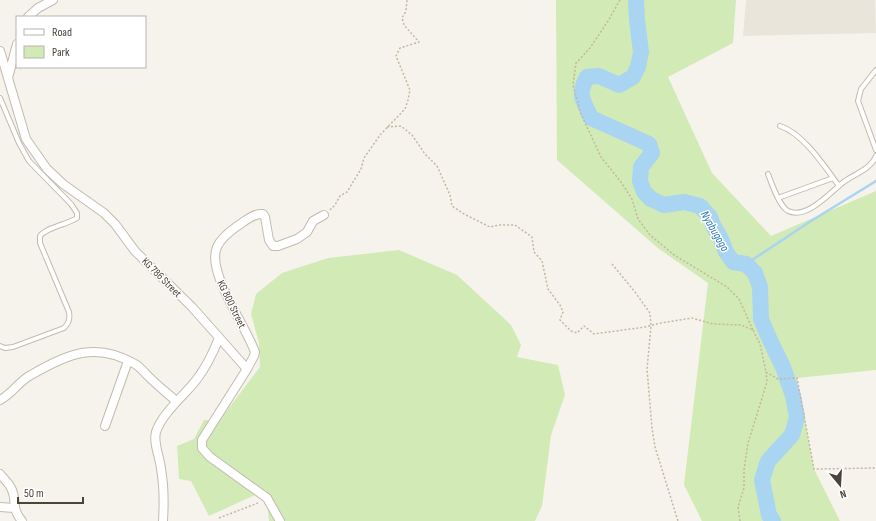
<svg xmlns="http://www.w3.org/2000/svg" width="876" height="521" font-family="'Sofia Sans Condensed',sans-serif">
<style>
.residential{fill:#eae5da}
.green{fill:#d2eab5}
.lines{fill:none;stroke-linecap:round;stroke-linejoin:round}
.stream{stroke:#a9d4f2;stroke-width:2.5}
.river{stroke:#a9d4f2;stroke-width:16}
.lane-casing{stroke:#c2bbae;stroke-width:6}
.street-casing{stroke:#c2bbae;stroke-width:10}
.path{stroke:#c4b79f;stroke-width:1.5;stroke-dasharray:2 2;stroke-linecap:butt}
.lane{stroke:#fff;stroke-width:4}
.street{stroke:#fff;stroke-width:8}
.labels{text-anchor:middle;stroke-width:3;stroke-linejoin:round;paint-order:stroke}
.street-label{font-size:11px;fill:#4b4439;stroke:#fff}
.water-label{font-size:12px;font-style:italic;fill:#2e7ab2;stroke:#fff}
</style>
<rect width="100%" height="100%" fill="#f6f3ec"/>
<!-- residential -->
<path class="residential" d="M746 0H875L876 33 743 36Z"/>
<!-- green -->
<path class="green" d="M556 0H736L733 43 668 77 712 173 771 236 876 191V370L797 378 814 469 840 521H702L684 485 708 283 659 249 557 160Z
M399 250 457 275 511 325 521 345 517 357 558 365 565 395 551 435 542 506 535 521H269L266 490 209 516 191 481 179 479 177 446 194 439 204 420 219 421 260 367 259 343 251 314 256 294 282 273 328 258Z"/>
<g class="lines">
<!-- stream -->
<path class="stream" d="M746 264 811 221 876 181"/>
<!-- river -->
<path class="river" d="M636 0 637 20 641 52 638 67 633 77 619 85 599 76 587 77C577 95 583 100 591 118L649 144 652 153 641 167 640 181 644 192 651 199 664 205 684 202 700 206 710 217 714 227 721 239 726 252 733 262 746 264 755 273 760 287 761 319 769 338 783 367 793 396 797 417 792 435 768 461 762 480 769 515 773 521"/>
<!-- lane casing -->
<g class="lane-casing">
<path id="lane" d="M876 70 861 89 858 101 876 150
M0 98 19 143 29 161 71 204 77 213V218C66 225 47 227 40 236V243L69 312C70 319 69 323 64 328L13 347 5 348 0 346
M780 126C803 133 825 167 839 186
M768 174C772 184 779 206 788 211 808 220 832 190 845 181 855 174 872 168 876 156
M778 198 833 178"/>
</g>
<!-- street casing -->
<g class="street-casing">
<path id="street" d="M28 17 38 8 53 0
M0 51 26 139 47 169 63 184 104 213 115 224 135 251 192 307 247 369
M8 78 17 44
M0 400C12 394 19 381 31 375 67 354 96 341 135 364 140 367 144 372 148 376 157 385 167 393 176 401
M105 426 128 361
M0 474C4 479 10 484 12 490 17 502 11 508 22 521
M0 507 14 508
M163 521C164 504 164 485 161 469 160 457 153 444 156 432 162 413 185 395 197 379 207 366 213 353 219 338
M280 521 267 498 210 457 202 448V440L247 369 254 356 255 352C246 326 206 272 217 247 221 238 229 232 236 227 244 222 253 213 263 214L265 217 269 240 273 246H278L297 239 307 232 313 221 324 215"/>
</g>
<!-- path -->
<path class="path" d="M620 0 608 21 590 48 576 63 573 85 581 114 601 157 621 182 632 199 638 219 650 235 674 255 727 287 739 299 753 330
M387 127 401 126 412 135 425 154 437 166 450 195 452 206 464 214 490 227 499 225H515L532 237 534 252 542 261 548 289 560 305 563 312 560 320 571 331 577 333 584 326 594 334 645 327 661 323 692 318 713 324 741 325 753 330 760 344 766 372 778 379 797 378 814 469 876 468
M330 210 335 205 340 196 347 192 361 169 364 158 380 135 405 109 408 100 410 90 396 56 400 48 419 42 404 25 402 18 406 11 407 0
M612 264 635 292 650 313 651 326 647 369 652 428 655 447 678 521
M219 518 258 503
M740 521 738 507 744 488V470L748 443 767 382 766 372"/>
<!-- lane -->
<use href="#lane" class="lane"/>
<!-- street -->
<use href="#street" class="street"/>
</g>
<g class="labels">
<!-- street labels -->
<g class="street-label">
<text transform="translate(162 277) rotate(45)" y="4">KG 786 Street</text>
<text transform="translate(232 304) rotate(64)" y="4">KG 800 Street</text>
</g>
<!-- water labels -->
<g class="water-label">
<text transform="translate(715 231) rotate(60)" y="4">Nyabugogo</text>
</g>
</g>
<!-- legend -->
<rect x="16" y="16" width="130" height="52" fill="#ffffff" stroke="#b7b4b0"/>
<rect x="24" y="29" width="20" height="6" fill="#ffffff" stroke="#b7b4b0"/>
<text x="52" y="36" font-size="12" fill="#4b4439">Road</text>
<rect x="24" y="46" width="20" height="12" fill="#d2eab5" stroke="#b7b4b0"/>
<text x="52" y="56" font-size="12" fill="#4b4439">Park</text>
<!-- north arrow -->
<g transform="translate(840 485) rotate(162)" stroke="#ffffff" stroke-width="3" paint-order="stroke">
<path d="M0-3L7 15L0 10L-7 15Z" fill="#4b4439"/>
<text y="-6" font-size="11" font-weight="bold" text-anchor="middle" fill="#4b4439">N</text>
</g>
<!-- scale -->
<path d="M18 497v6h65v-6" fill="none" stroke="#4b4439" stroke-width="2"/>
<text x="24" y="497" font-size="12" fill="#4b4439" stroke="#ffffff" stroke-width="3" paint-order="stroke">50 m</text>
</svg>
